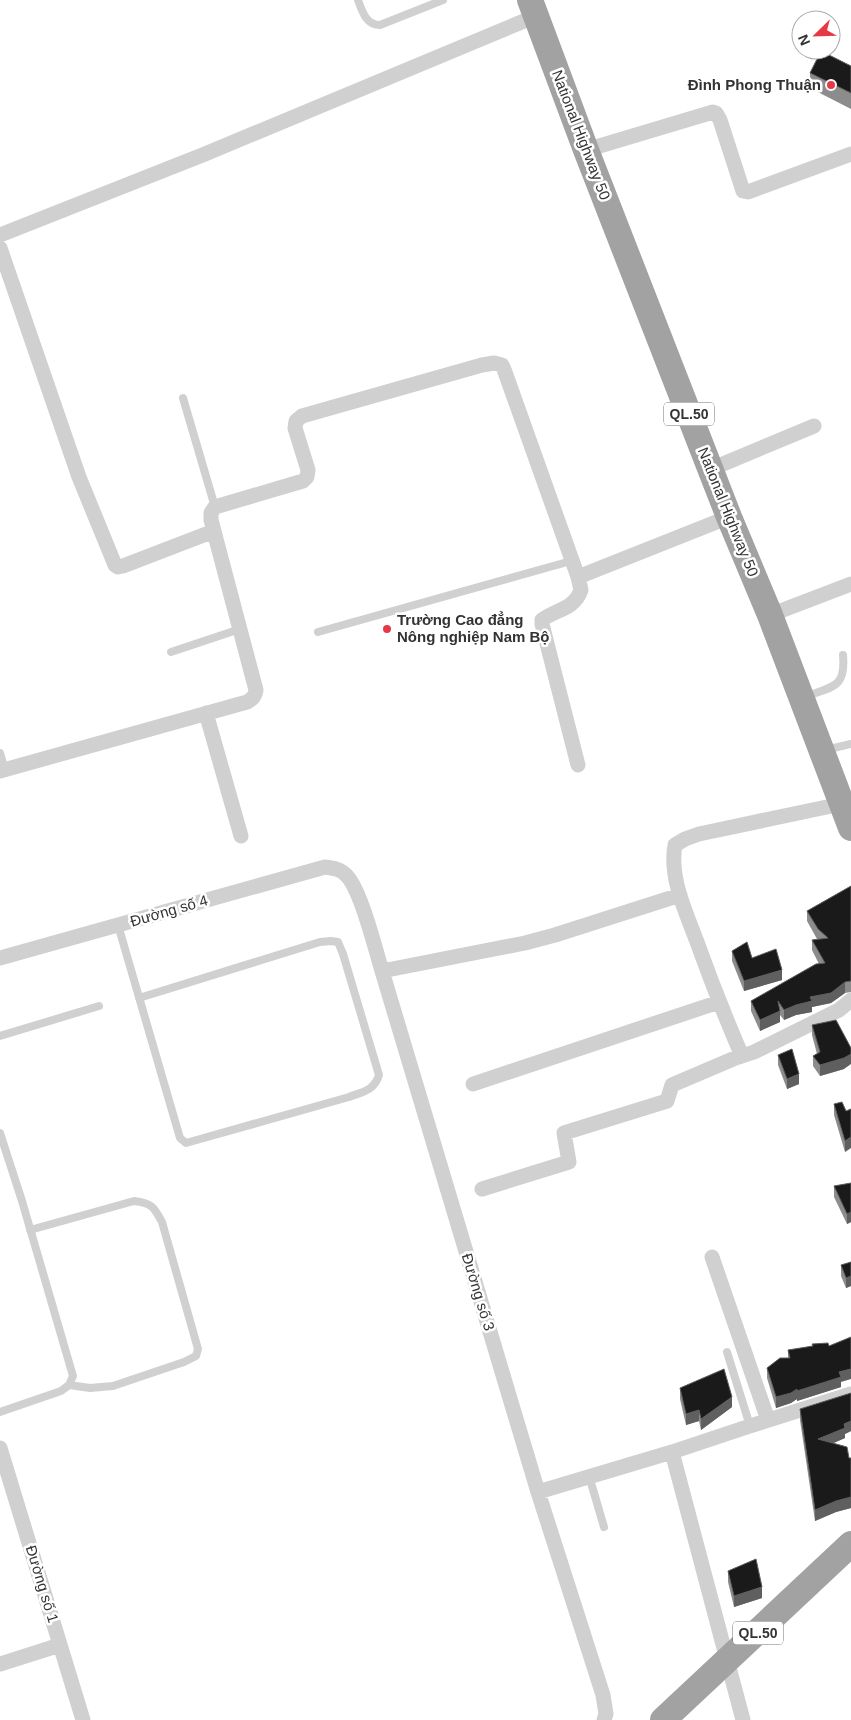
<svg xmlns="http://www.w3.org/2000/svg" width="851" height="1720" font-family="Arial,sans-serif">
<style>
.lines{fill:none;stroke-linecap:round;stroke-linejoin:round}
.service{stroke:#d0d0d0;stroke-width:8}
.minor{stroke:#d0d0d0;stroke-width:15}
.trunk{stroke:#a2a2a2;stroke-width:26}
.wall{fill:#8c8c8c}
.shaded-wall{fill:#5f5f5f}
.building{fill:#1a1a1a;stroke:#5f5f5f}
.poi-dot{fill:#e63946;stroke:#fff;stroke-width:2}
.labels{text-anchor:middle;stroke-width:5;stroke-linejoin:round;paint-order:stroke}
.shield{fill:#fff;stroke:#707070;stroke-width:1}
.shield-label{font-size:14px;font-weight:bold;fill:#333}
.poi-label{font-size:15px;font-weight:bold;fill:#333;stroke:#fff;text-anchor:end}
.street-label{font-size:15px;fill:#333;stroke:#fff}
</style>
<rect width="100%" height="100%" fill="#fff"/>
<g class="lines">
<!-- service -->
<path class="service" d="M358 0C362 11 366 25 380 25L443 0
M183 398 215 507
M318 632 571 561
M171 652 240 629
M805 697C832 686 846 689 843 655
M825 750 851 744
M0 753 5 770
M118 925 180 1138 186 1143 349 1097C362 1092 374 1091 379 1075L343 954 338 942 331 941 320 942 139 998
M0 1036 99 1006
M0 1133 22 1201 73 1376 69 1385 61 1391 0 1412
M30 1230 134 1201C152 1203 154 1207 162 1222L198 1349 196 1356 184 1362 113 1386 90 1388 69 1385
M727 1352 750 1426
M589 1476 604 1527"/>
<!-- minor -->
<path class="minor" d="M586 150 713 112 716 113 720 120 743 191 748 192 851 154
M0 235 205 154 536 16
M0 248 79 477 115 565 118 567 123 566 214 531
M711 469 814 426
M578 577 729 517
M770 615 851 584
M206 713 241 836
M0 771 247 702C252 699 255 697 256 690L211 520V513L215 507 303 481 307 477 308 470 295 428 296 421 302 416 482 365 494 363 502 365 505 372 578 577 581 590C574 610 556 609 542 620V624L578 765
M841 804 699 834 685 839 675 845C669 878 686 912 697 942 711 981 726 1019 742 1056L754 1052 839 1010 851 1000
M0 958 325 867C333 868 341 869 347 876 361 891 375 948 382 971L538 1492 603 1695 606 1714 604 1720
M382 971 525 943 555 935 680 895
M473 1084 719 1002
M482 1189 569 1162 564 1133 667 1101 672 1085 733 1059 742 1056
M712 1257 768 1420
M0 1448 83 1720
M672 1452 743 1720
M538 1492 672 1452 750 1426 851 1394
M0 1664 60 1645"/>
<!-- trunk -->
<path class="trunk" d="M530 0 586 150 729 517 770 615 851 828
M663 1720 851 1544"/>
</g>
<!-- wall -->
<path class="wall" d="M851 66V109L810 88V73Z
M851 886V992L845 993 831 1003 812 1007V1012L796 1015 784 1020 780 1015V1022L760 1031 751 1011V1001L819 964 812 950V940L817 939 807 921V911Z
M732 951 752 958 782 980 744 991 732 961Z
M812 1025 844 1069 820 1076 813 1066V1056L817 1054 812 1035Z
M778 1055 799 1084 787 1089 778 1065Z
M834 1104 846 1111 845 1152 834 1115Z
M851 1183V1222L847 1224 834 1197V1186Z
M851 1262V1286L846 1288 841 1276V1265Z
M812 1344 841 1382V1387L797 1401V1399L791 1403 776 1408 767 1378V1368L788 1358V1350L812 1346Z
M680 1388 732 1407 701 1430 699 1421 686 1425 680 1399Z
M851 1393V1431L845 1434V1438L833 1443 849 1458H851V1508L836 1512 815 1521 800 1420V1409Z
M728 1571 762 1598 734 1607 728 1582Z"/>
<!-- shaded-wall -->
<path class="shaded-wall" d="M782 970V980L744 991V981Z
M845 982V993L831 1003 812 1007V1012L796 1015 784 1020V1010L810 997Z
M780 1011V1022L760 1031V1020Z
M851 1054V1064L844 1069 820 1076V1065Z
M799 1074V1084L787 1089V1079Z
M851 1137V1148L845 1152V1141Z
M851 1212V1222L847 1224V1214Z
M851 1276V1286L846 1288V1278Z
M851 1369V1379L841 1382V1387L797 1401V1391L839 1372Z
M797 1389V1399L791 1403 776 1408V1397Z
M732 1397V1407L701 1430V1419Z
M699 1410V1421L686 1425V1414Z
M851 1421V1431L845 1434V1438L818 1450V1439L844 1424Z
M851 1497V1508L836 1512 815 1521V1510L836 1501Z
M762 1587V1598L734 1607V1596Z"/>
<!-- building -->
<path class="building" d="M821 51 851 66V93L810 73Z
M851 886V981L845 982 831 993 810 997 812 1001 796 1005 784 1010 778 1001 780 1011 760 1020 751 1001 816 964 825 963 812 940 828 938 818 929 807 911Z
M747 942 752 958 776 949 782 970 744 981 732 951Z
M836 1020 851 1048V1054L844 1058 820 1065 813 1056 820 1052 812 1025Z
M792 1049 799 1074 787 1079 778 1055Z
M842 1102 846 1111 851 1109V1137L845 1141 834 1104Z
M851 1183V1212L847 1214 834 1186Z
M851 1262V1276L846 1278 841 1265Z
M851 1337V1369L839 1372 841 1377 797 1391V1389L791 1393 776 1397 767 1368 780 1358H790L788 1350 813 1346 812 1344 828 1343 829 1346Z
M724 1369 732 1397 701 1419 699 1410 686 1414 680 1388Z
M851 1393V1421L844 1424 845 1428 818 1439 847 1447 849 1458H851V1497L836 1501 815 1510 800 1409Z
M756 1559 762 1587 734 1596 728 1571Z"/>
<!-- markers -->
<g class="poi-dot">
<circle cx="831" cy="85" r="5"/>
<circle cx="387" cy="629" r="5"/>
</g>
<g class="labels">
<!-- shield labels -->
<g class="shield">
<rect x="664" y="402.5" width="50" height="23" rx="4"/>
<rect x="733" y="1621.5" width="50" height="23" rx="4"/>
</g>
<g class="shield-label">
<text x="689" y="419">QL.50</text>
<text x="758" y="1638">QL.50</text>
</g>
<!-- poi labels -->
<g class="poi-label">
<text x="821" y="90">Đình Phong Thuận</text>
<text x="397" y="625" text-anchor="start">Trường Cao đẳng<tspan x="397" dy="17">Nông nghiệp Nam Bộ</tspan></text>
</g>
<!-- street labels -->
<g class="street-label">
<text transform="translate(581 135) rotate(69)" y="5">National Highway 50</text>
<text transform="translate(728 512) rotate(68)" y="5">National Highway 50</text>
<text transform="translate(169 911) rotate(-16)" y="5">Đường số 4</text>
<text transform="translate(478 1292) rotate(73)" y="5">Đường số 3</text>
<text transform="translate(42 1584) rotate(73)" y="5">Đường số 1</text>
</g>
</g>
<!-- north arrow -->
<g transform="translate(816 35) rotate(247)"><circle r="24" fill="#ffffff" stroke="#adadad"/>
<path d="M0-4L9 19L0 12L-9 19Z" fill="#e63946"/>
<text y="-8" font-size="14" font-weight="bold" text-anchor="middle" fill="#333333">N</text>
</g>
</svg>
